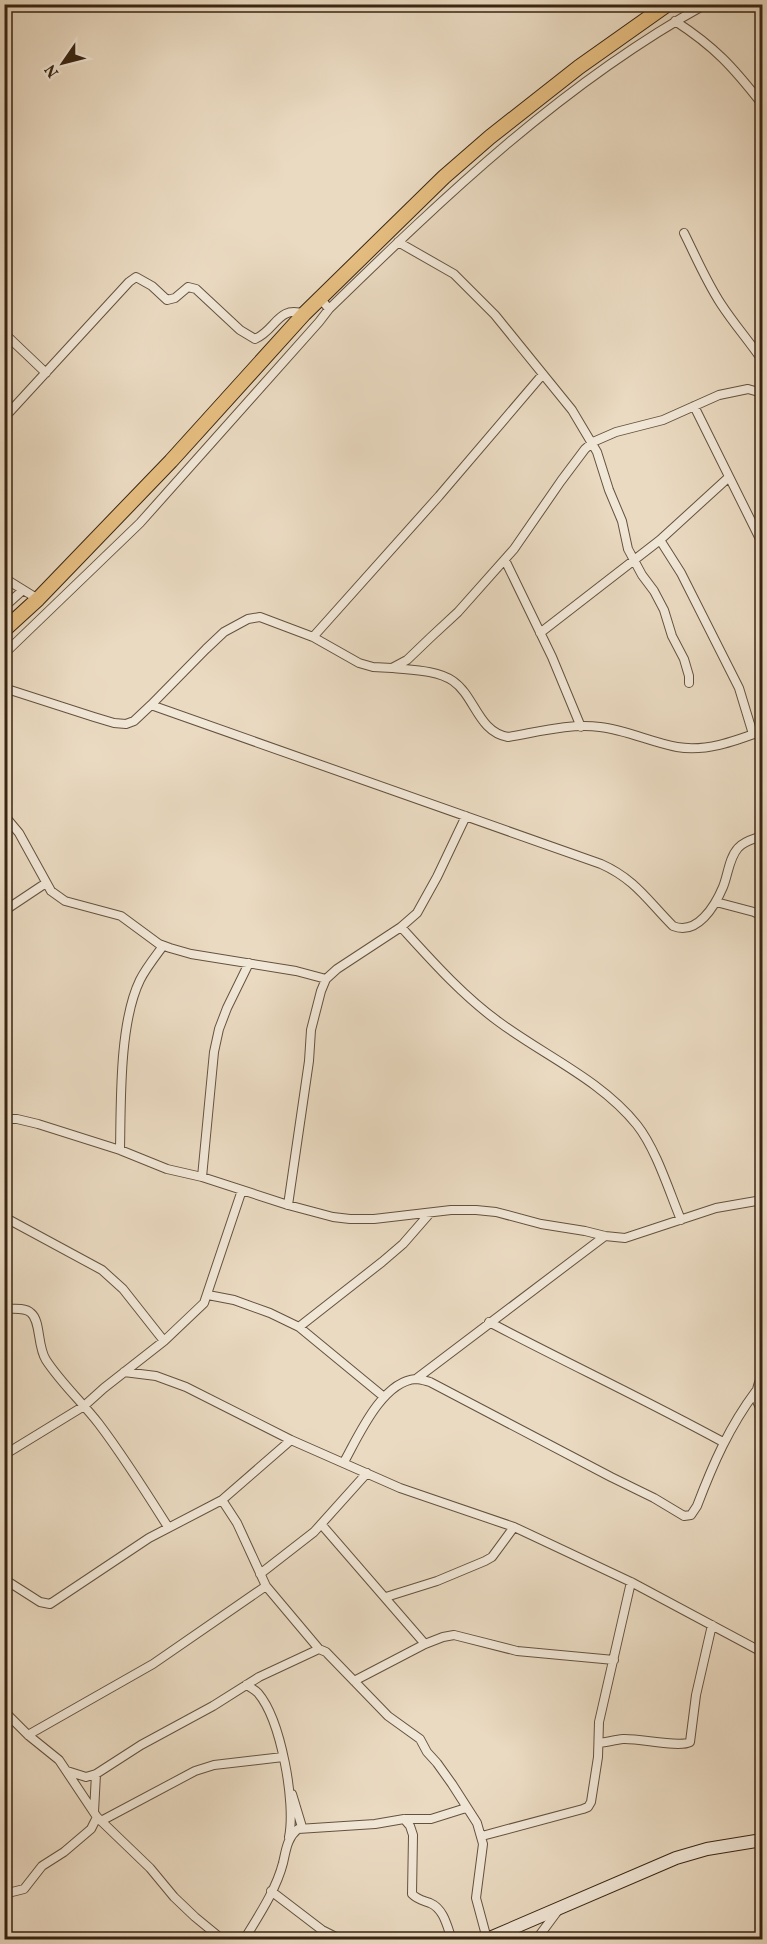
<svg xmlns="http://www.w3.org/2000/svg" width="767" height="1944" font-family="Vollkorn,serif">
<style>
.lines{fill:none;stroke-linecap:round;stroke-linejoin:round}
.street-casing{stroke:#64523e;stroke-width:10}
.secondary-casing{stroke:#382512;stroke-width:14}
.primary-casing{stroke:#382512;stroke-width:16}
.street{stroke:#f1e7d7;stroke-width:8}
.secondary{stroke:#f1e7d7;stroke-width:12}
.primary{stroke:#e5bd80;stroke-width:14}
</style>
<rect width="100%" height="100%" fill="#eadac1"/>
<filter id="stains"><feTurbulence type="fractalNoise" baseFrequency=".00333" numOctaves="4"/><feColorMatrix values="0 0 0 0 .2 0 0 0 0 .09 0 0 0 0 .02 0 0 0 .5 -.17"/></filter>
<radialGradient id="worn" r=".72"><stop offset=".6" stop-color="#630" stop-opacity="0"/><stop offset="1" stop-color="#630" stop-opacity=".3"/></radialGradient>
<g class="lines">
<!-- street casing -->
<g class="street-casing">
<path id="street" d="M675 21C715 47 733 67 762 104
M684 233C696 257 706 281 721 304 734 324 749 341 762 360
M398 242 454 274 495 315 572 410 597 452 609 490 622 521 628 549 642 575 654 591 664 610 672 636 684 659 689 676V683
M329 309C445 196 563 83 706 4
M4 333 46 373
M694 406 762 543
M4 418 129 282 136 277 152 286 167 300 175 298 188 287 196 289 240 330 255 339C276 330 278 305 304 314
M660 540 681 573 739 688 753 734
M505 560 552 657 581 727
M4 578 38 599
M4 607 23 590
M540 633 660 540 729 477
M313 637 439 496 543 374
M4 654 140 523 319 322 329 309 320 298
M393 668C411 670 437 670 453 681 475 696 478 732 508 737 538 732 570 723 600 727 626 730 651 742 677 747 706 752 735 741 762 731
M4 688 94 717 114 723 126 724 134 721 151 705 206 649 224 632 248 619 260 617 313 637 359 663 373 667 392 668 407 660 431 637 458 612 514 549 561 481 585 449 593 442 616 432 663 420 719 395 748 389 762 393
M151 705 601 864C635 879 648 901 673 926 697 936 715 906 723 887 728 875 729 858 738 848 744 841 754 839 762 836
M4 815 19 833 51 891 65 901 121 916 159 944 170 948 191 954 296 971 326 979
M716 902 754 912 762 916
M4 911 46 883
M401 927C432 961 462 995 499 1022 545 1056 601 1080 637 1125 656 1149 669 1191 681 1220
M4 1119H17L38 1124 120 1150 167 1169 202 1177 288 1205 333 1217 350 1219H374L451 1210H476L496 1212 541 1224 585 1231 605 1236 625 1238 716 1208 762 1200
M120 1150C121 1102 119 1023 140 980 146 968 155 957 163 946
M202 1177 214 1052 219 1029 227 1008 249 963
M288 1205 309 1061 311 1030 321 991 326 979 337 969 401 927 417 913 437 877 466 816
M4 1217 102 1270 123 1289 164 1341
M208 1295 234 1300 270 1313 299 1327 384 1397
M4 1309C12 1309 25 1307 31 1313 41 1321 37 1346 46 1360 61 1383 82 1402 99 1424 124 1457 146 1492 168 1527
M489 1322C567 1363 646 1400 723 1442
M299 1327 382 1262 403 1244 430 1213
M124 1372 156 1376 186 1387 291 1440 400 1488 514 1527 631 1582 762 1652
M762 1375C756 1389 753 1398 762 1411
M416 1379 605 1236
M4 1455 84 1406 104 1388 164 1341 204 1303 242 1190
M344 1462C358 1437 382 1381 416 1379 420 1379 426 1381 430 1382L611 1477 654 1498 684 1516 691 1515 697 1506C713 1464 729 1427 756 1391
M222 1500 237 1523 266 1586 319 1649
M321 1524 425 1644
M260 1574 314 1532 367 1473
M4 1579 40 1602 50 1604 149 1538 222 1500 291 1440
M386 1597 437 1581 485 1561 492 1557 514 1527
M354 1681 425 1644 443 1637 454 1635 517 1651 614 1660
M246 1685C250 1687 255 1690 258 1693 281 1720 296 1803 289 1837
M4 1711 28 1735 59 1760 97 1817 150 1868 174 1897 195 1917 223 1940
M4 1728 10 1718
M28 1735 153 1664 266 1586
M599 1743C607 1742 615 1740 623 1739 639 1738 679 1748 690 1742L696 1695 712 1625
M67 1771 86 1777 96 1774 141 1745 213 1706 259 1677 319 1649 326 1652 388 1716 420 1739 427 1752 437 1763 452 1784 477 1823 483 1844 476 1898 487 1939
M292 1794 302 1827
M94 1812 96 1774
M404 1819 410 1826 413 1835 412 1894C418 1900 422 1900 430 1903 444 1909 447 1926 452 1940
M101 1821 195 1771 214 1765 283 1757
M482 1836 583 1809 588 1807 591 1802 598 1757 599 1722 631 1582
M271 1891 322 1930 342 1940
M4 1894 24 1889 42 1866 64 1852 91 1829 97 1817
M244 1940C259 1915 276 1890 283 1863 286 1850 287 1838 298 1829L375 1824 404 1819H431L466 1808
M536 1940 559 1909"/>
</g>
<!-- secondary casing -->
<g class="secondary-casing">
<path id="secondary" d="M485 1940 676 1858 707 1849 762 1840"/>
</g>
<!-- primary casing -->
<g class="primary-casing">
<path id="primary" d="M4 630 38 599 171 461 304 314 444 177 490 137 579 67 668 4"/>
</g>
<!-- street -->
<use href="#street" class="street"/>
<!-- secondary -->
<use href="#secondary" class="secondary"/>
<!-- primary -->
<use href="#primary" class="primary"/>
</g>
<!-- margin -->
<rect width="767" height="1944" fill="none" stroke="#eadac1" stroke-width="24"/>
<rect x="6" y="6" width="755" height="1932" fill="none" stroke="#382512" stroke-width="3"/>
<rect x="12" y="12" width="743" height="1920" fill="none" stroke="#382512" stroke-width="1.5"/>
<!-- north arrow -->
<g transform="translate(63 63) rotate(235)" stroke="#f1e7d7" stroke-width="4.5" paint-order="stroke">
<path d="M0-4.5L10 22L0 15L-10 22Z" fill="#382512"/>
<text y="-9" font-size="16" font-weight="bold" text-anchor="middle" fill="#382512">N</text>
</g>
<rect width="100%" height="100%" filter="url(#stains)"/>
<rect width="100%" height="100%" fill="url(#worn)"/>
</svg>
